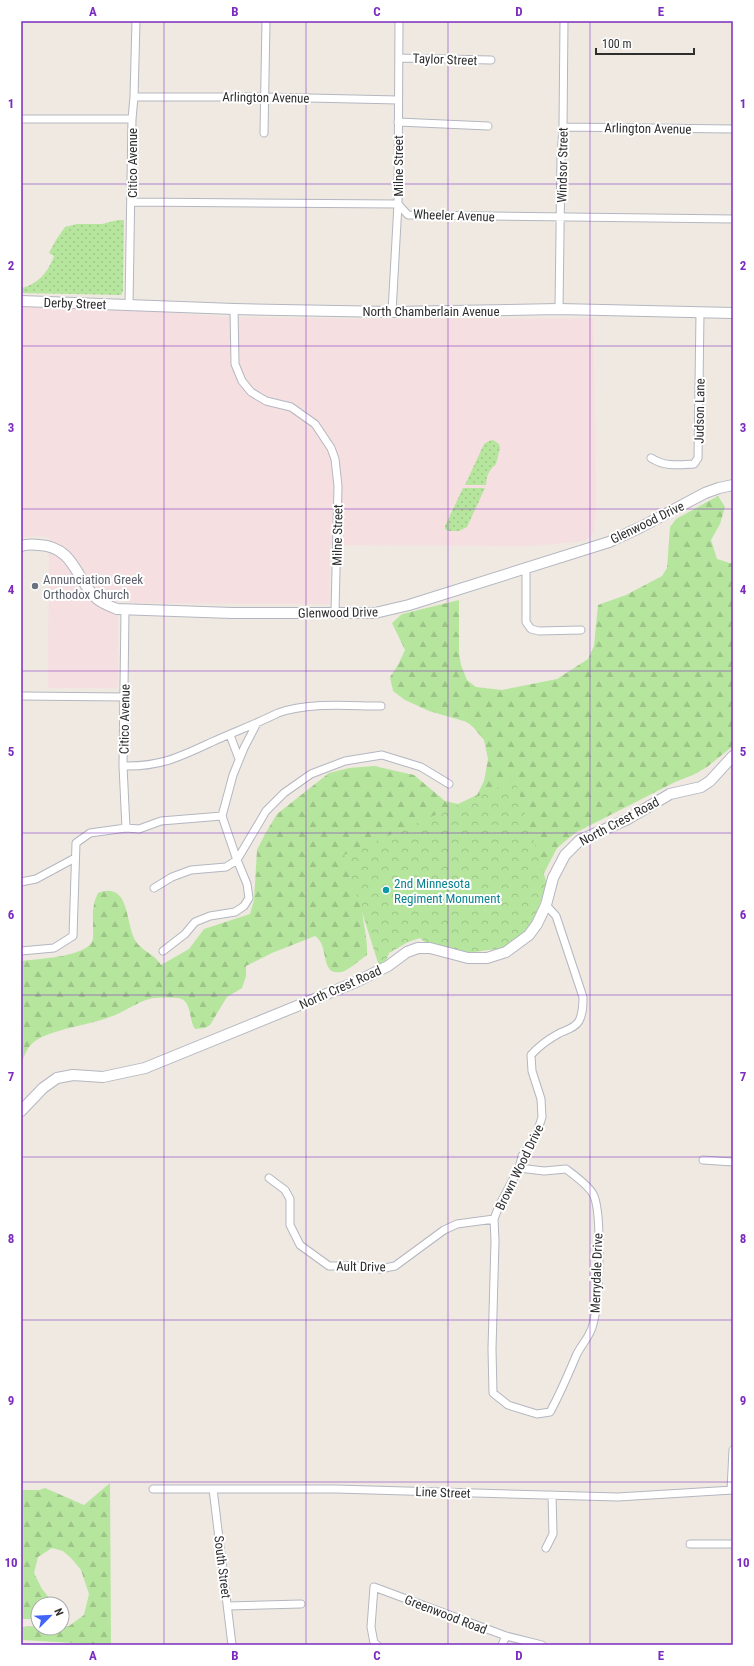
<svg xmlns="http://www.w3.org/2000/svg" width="754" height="1666" font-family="'Roboto Condensed',sans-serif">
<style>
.medical{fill:#f5dfe0}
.grass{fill:url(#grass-dots)}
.forest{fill:url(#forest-firs)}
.park{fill:url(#park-crowns)}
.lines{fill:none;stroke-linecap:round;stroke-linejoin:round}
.street-casing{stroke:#b4b7c1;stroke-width:9}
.secondary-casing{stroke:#b4b7c1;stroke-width:12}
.street{stroke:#fff;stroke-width:7}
.secondary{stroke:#fff;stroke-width:10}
.grid{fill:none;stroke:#7b2cbf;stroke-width:1;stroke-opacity:0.55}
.worship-dot{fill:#6b7280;stroke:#fff;stroke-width:1.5}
.culture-dot{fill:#0f9aa8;stroke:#fff;stroke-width:1.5}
.labels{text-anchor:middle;stroke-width:4;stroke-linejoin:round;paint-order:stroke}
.street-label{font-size:13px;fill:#2e2e2e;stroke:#fff}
.worship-label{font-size:13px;fill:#5b616d;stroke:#fff;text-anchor:start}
.culture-label{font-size:13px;fill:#0d838f;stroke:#fff;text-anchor:start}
.neatline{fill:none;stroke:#7b2cbf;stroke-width:1.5}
.grid-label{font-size:13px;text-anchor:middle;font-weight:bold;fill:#7b2cbf}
</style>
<defs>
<pattern id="grass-dots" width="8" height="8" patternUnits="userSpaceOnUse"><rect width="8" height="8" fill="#b6e59e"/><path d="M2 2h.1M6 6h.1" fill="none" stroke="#9dc588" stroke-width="1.8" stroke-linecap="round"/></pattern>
<pattern id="forest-firs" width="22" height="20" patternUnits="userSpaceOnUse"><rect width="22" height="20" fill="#b6e59e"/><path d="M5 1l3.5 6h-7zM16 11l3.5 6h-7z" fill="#9dc588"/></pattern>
<pattern id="park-crowns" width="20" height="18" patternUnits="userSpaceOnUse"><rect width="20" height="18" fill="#b6e59e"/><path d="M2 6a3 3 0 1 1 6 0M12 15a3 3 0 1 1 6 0" fill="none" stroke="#9dc588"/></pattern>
</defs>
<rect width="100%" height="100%" fill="#efe9e1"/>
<!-- medical -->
<path class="medical" d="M21 305 119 308 226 317 377 319 593 318 596 500 594 532 585 541 532 546 330 545 329 604 133 603 118 600V688H48L49 538 41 536 25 537 21 539Z"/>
<!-- grass -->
<path class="grass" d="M118 220H124L123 291 121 295 21 293V288C39 284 48 272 54 256L49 253 56 240 65 227 77 224H102Z
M493 440 499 444 500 448 496 464 491 469 487 476 486 485H465L484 444 489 441Z
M463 488H485L467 527 459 531H448L445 529V526Z"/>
<!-- forest -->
<path class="forest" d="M718 496 725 507 720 524 711 540 717 559 733 564V746L707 767 693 775 675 782 575 833 557 848 541 879 361 901C362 920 368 937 367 955 361 959 348 971 341 972 319 976 330 945 315 936L272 953 246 966V976L242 988 227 997 210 1025 205 1028 195 1029C189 1021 192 1005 182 999 177 997 154 997 149 999 135 1003 123 1013 110 1017 89 1025 53 1029 35 1041 27 1047 24 1056 21 1065V961C36 959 92 957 93 938 94 921 90 909 98 893 130 881 125 922 135 940 140 950 155 954 161 965L189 949 204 929 250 914 254 900 257 850 265 834 277 814 329 773 349 768 374 766 414 775 445 801 458 804 477 795 484 781 488 759 484 740 473 727 467 722 429 711 405 700 393 691 390 677 398 665 405 650 392 623 402 614 459 600V653L461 665 467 680 476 687 502 690 557 679 588 659 594 646 598 605 626 595 662 576 667 568 670 527 676 519Z
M110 1483 111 1645 22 1640 21 1627 38 1626V1628H62V1627L69 1626 84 1615 89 1594 81 1570 72 1559 63 1551 52 1548 38 1557 34 1573 42 1589 54 1604H38V1619H21V1490H39L45 1488 84 1505Z"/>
<!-- park -->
<path class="park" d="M515 780 547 884 533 922 524 934 515 941 502 948 468 953 426 943 420 938 408 942 389 953 386 961 379 966 344 855Z"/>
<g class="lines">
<!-- street casing -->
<g class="street-casing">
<path id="street" d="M399 58 491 60
M134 97H265L398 100
M21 119H132
M398 122 488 126
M563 127 733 129
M264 133 266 21
M131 202 398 204 408 215 733 219
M129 305 132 119 134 97 136 21
M234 309 235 364 242 381 251 392 266 401 291 407 315 424 331 448 335 459 338 486 335 612
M559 309 561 157 563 127 564 21
M392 312 398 204 399 21
M651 458C665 467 678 465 694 464L698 458 700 313
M526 567V622L531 629 539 631 581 630
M125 610 123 766 126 828
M21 696 125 697
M230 735 239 759
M123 766C160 767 180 757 212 742 234 732 256 724 278 713 310 702 347 706 381 706
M21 882 36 879 75 858
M154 888 172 877 191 870 226 867 237 860 266 811 284 793 311 774 345 761 382 755 421 767 449 784
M21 951 54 948 73 936 76 843 90 833 126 828 139 829 161 821 222 816
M163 951 185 934 195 922 210 916 235 912 244 906 249 898 247 884 237 860 222 816 233 775 244 748 257 723
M703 1160 733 1162
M519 1168 544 1171 566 1169C574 1175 588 1185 593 1194 603 1212 599 1303 593 1324 591 1336 580 1346 576 1356 568 1375 560 1394 550 1412L537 1414 508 1405 493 1393 492 1349 495 1241 494 1219 499 1206 519 1168 522 1156 535 1139 542 1117 541 1099 532 1071 531 1055C539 1046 547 1040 558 1034 565 1030 574 1029 579 1021 583 1013 583 1005 583 997L556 916 546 905
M269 1178 285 1190 290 1199V1225L300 1245 329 1266H357L380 1269 395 1266 444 1230 457 1224 494 1219
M153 1489H336L618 1497 733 1490
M213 1489 232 1645
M731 1490 733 1450
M690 1544H733
M546 1548 553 1534 552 1495
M228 1606 301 1604
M377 1645 374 1643 371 1627 374 1587 506 1636 542 1645
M502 1645 506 1636"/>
</g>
<!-- secondary casing -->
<g class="secondary-casing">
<path id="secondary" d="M21 301 234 309 392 312 559 309 733 313
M21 546C27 544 32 544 39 545 74 547 75 577 95 597 101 603 109 606 117 609L232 613H375L409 605 609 542 641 527 705 493 719 488 733 485
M21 1111 43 1088 57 1078 73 1075 103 1077 145 1068 356 982 388 966 407 952 418 948H430L468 958H487L506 952 529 935 537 924 546 905 553 878 565 855 580 840 626 820 670 794 701 787 710 781 733 756"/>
</g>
<!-- street -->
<use href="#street" class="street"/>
<!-- secondary -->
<use href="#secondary" class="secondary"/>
</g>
<!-- grid -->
<path class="grid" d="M164 21V1645M306 21V1645M448 21V1645M590 21V1645M21 184H733M21 346H733M21 509H733M21 671H733M21 833H733M21 995H733M21 1157H733M21 1320H733M21 1482H733"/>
<!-- markers -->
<circle class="worship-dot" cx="35" cy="586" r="4"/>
<circle class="culture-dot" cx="386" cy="890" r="4"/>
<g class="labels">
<!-- street labels -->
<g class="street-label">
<text transform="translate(445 59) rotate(2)" y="5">Taylor Street</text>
<text transform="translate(266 97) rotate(1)" y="5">Arlington Avenue</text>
<text transform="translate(648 128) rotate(1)" y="5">Arlington Avenue</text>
<text transform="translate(132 163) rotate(-90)" y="5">Citico Avenue</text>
<text transform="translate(562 165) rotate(-89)" y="5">Windsor Street</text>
<text transform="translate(398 166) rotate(-90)" y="5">Milne Street</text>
<text transform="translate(454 215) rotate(2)" y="5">Wheeler Avenue</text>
<text transform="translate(75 303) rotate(2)" y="5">Derby Street</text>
<text x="431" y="316">North Chamberlain Avenue</text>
<text transform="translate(699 411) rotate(-89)" y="5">Judson Lane</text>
<text transform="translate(647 522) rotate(-26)" y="5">Glenwood Drive</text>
<text transform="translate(337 535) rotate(-89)" y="5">Milne Street</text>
<text transform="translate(338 612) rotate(-1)" y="5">Glenwood Drive</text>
<text transform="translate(124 719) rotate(-89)" y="5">Citico Avenue</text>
<text transform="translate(619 821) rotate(-28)" y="5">North Crest Road</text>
<text transform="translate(340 987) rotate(-24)" y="5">North Crest Road</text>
<text transform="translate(519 1167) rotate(-64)" y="5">Brown Wood Drive</text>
<text transform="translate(361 1266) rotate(1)" y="5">Ault Drive</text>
<text transform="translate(596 1273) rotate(-88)" y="5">Merrydale Drive</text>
<text transform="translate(443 1492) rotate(2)" y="5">Line Street</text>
<text transform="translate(223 1567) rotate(83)" y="5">South Street</text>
<text transform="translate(446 1614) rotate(21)" y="5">Greenwood Road</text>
</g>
<!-- worship labels -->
<g class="worship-label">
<text x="43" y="584">Annunciation Greek<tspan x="43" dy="15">Orthodox Church</tspan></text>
</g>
<!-- culture labels -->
<g class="culture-label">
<text x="394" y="888">2nd Minnesota<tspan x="394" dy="15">Regiment Monument</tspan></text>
</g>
</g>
<!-- border -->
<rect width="754" height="1666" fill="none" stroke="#ffffff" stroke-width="44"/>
<!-- north arrow -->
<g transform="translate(50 1616) rotate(66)"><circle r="19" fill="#ffffff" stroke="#ababab"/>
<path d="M0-3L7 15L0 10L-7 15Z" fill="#4264fb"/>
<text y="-6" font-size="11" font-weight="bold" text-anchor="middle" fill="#2e2e2e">N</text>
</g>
<!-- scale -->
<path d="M596 48v6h98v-6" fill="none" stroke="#2e2e2e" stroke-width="2"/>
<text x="602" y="48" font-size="12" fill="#2e2e2e" stroke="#ffffff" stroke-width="3" paint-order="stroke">100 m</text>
<rect x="22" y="22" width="710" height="1622" class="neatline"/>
<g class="grid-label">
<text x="93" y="16">A</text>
<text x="235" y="16">B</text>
<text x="377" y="16">C</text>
<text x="519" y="16">D</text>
<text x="661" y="16">E</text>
<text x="11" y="108">1</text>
<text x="743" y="108">1</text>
<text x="11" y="270">2</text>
<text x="743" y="270">2</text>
<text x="11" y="432">3</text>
<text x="743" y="432">3</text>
<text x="11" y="594">4</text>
<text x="743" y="594">4</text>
<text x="11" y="756">5</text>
<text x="743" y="756">5</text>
<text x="11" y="919">6</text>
<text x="743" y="919">6</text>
<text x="11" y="1081">7</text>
<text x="743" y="1081">7</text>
<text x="11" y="1243">8</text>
<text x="743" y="1243">8</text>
<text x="11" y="1405">9</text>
<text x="743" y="1405">9</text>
<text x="11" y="1567">10</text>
<text x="743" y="1567">10</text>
<text x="93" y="1660">A</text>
<text x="235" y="1660">B</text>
<text x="377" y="1660">C</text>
<text x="519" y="1660">D</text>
<text x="661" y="1660">E</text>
</g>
</svg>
